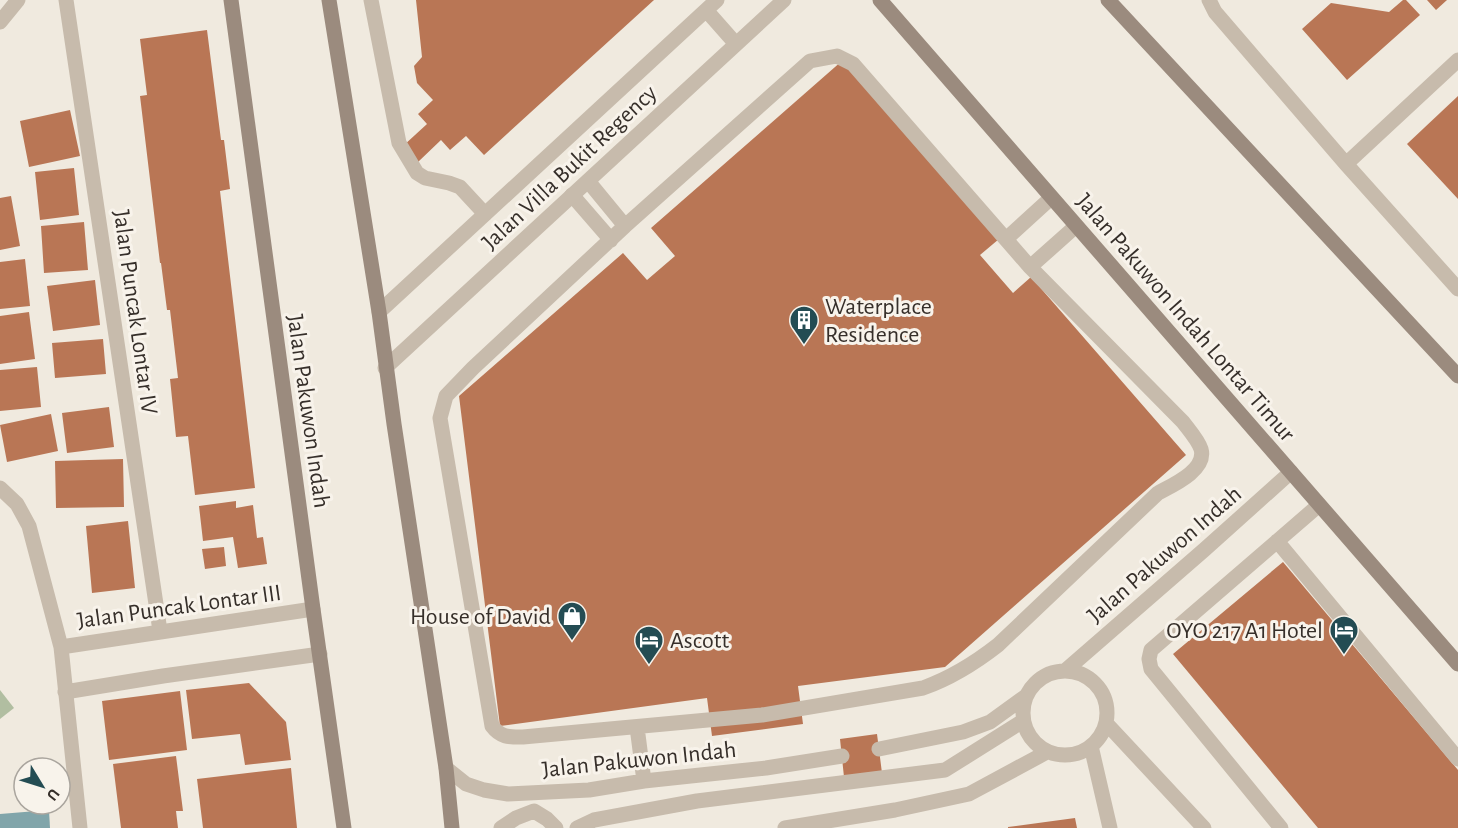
<svg xmlns="http://www.w3.org/2000/svg" width="1458" height="828" font-family="'Alegreya Sans',sans-serif">
<style>
.green{fill:#b1bea1}
.water{fill:#81a5aa}
.building{fill:#b97655}
.lines{fill:none;stroke-linecap:round;stroke-linejoin:round}
.lane{stroke:#c7bbac;stroke-width:15}
.street{stroke:#c7bbac;stroke-width:15}
.secondary{stroke:#9b8b7e;stroke-width:15}
.labels{text-anchor:middle;stroke-width:6;stroke-linejoin:round;paint-order:stroke}
.street-label{font-size:24px;fill:#362f2a;stroke:#f8f3eb}
.poi-label{font-size:24px;fill:#362f2a;stroke:#f8f3eb;text-anchor:start}
</style>
<rect width="100%" height="100%" fill="#f0eadf"/>
<!-- green -->
<path class="green" d="M0 690 14 708 0 719Z"/>
<!-- water -->
<path class="water" d="M49 810 50 828H0V814Z"/>
<!-- building -->
<path class="building" d="M416 0H654L484 155 466 136 450 150 441 140 418 162 403 146 427 124 418 114 433 100 417 83 414 66 422 57Z
M1403 0H1406L1420 15 1347 80 1302 29 1331 3 1389 12Z
M1427 0H1447L1436 10Z
M207 30 221 140H224L230 189 220 191 255 488 195 495 188 436 176 437 170 379 178 378 170 310H167L161 263H160L140 96 147 95 140 39Z
M843 60 999 239 980 255 1013 293 1031 277 1186 455 945 667 798 686 803 724 712 736 707 698 500 726 459 396 623 253 647 280 675 256 651 228Z
M1458 96V199L1407 144Z
M70 110 80 156 29 167 20 121Z
M74 168 79 215 40 220 35 172Z
M11 196 20 246 0 250V198Z
M84 222 88 270 44 273 41 226Z
M25 259 30 306 0 309V262Z
M95 280 100 325 53 331 47 286Z
M29 312 35 359 0 364V316Z
M103 339 106 374 55 378 52 343Z
M37 367 41 407 0 411V370Z
M109 407 114 447 67 453 62 413Z
M51 414 58 451 7 462 0 425Z
M123 459 124 507 56 508 55 461Z
M236 501V508L253 505 257 538 263 537 267 564 238 568 233 537 203 541 199 506Z
M128 521 135 588 92 593 86 526Z
M224 547 226 566 205 569 202 549Z
M1283 562 1458 770V828H1318L1173 654Z
M249 683 286 722 291 760 245 765 240 734 192 739 186 690Z
M180 691 187 750 109 760 102 701Z
M877 734 882 773 844 777 840 739Z
M631 754 640 761 635 768 625 761Z
M176 756 183 811H176L178 828H121L113 764Z
M291 768 297 828H203L197 779Z
M1075 818 1077 828H1008V827Z"/>
<g class="lines">
<!-- lane -->
<path class="lane" d="M371 0 399 143 417 173 425 178 449 183 460 187 485 214
M837 56 853 64 1030 267 1183 422C1189 430 1198 440 1201 449 1207 470 1173 485 1158 493L998 645C975 663 951 678 923 688L762 715 523 737C510 737 501 738 492 726L440 418 446 396 473 368 625 226 810 61Z
M588 181 625 226
M572 195 611 240
M1006 239 1051 198
M1030 267 1076 226
M1277 541 1458 759
M1066 670 1204 550 1291 472
M1023 713a42 42 0 1 1 84 0a42 42 0 1 1-84 0Z
M1106 723 1204 828
M637 727 644 781
M1091 746 1110 828
M879 749 963 732 990 722 1026 696
M446 768 466 784 484 790 508 794 589 790 644 781 766 768 842 756
M501 828 516 818 534 811 547 819 556 828
M577 828 594 820 697 801 945 770 1023 721
M785 828 895 810 969 794 1047 752
M1281 828 1151 669 1149 659 1151 650 1319 505"/>
<!-- street -->
<path class="street" d="M66 0 160 631
M1209 0 1215 12 1346 164 1458 289
M706 10 736 44
M0 22 18 0
M1346 164 1458 60
M379 312 717 0
M385 368 784 0
M0 488 17 504 29 526 61 647 80 828
M61 647 313 609
M65 692 163 676 320 654"/>
<!-- secondary -->
<path class="secondary" d="M231 0 313 609 344 828
M329 0 379 312 394 424 446 768 452 828
M880 0 1458 664
M1108 0 1458 376"/>
</g>
<!-- icons -->
<defs>
<g id="building-pin" transform="scale(1.5)"><path d="M0 17L-7.5 6A9.5 9.5 0 1 1 7.5 6Z" fill="#244c53" stroke="#f8f3eb"/><path d="M-4-6H4V6H1V3H-1V6H-4ZM-2.5-4.3h1.7v1.8h-1.7ZM.8-4.3h1.7v1.8H.8ZM-2.5-1h1.7V.8h-1.7ZM.8-1h1.7V.8H.8Z" fill="#fff"/></g>
<g id="shop-pin" transform="scale(1.5)"><path d="M0 17L-7.5 6A9.5 9.5 0 1 1 7.5 6Z" fill="#244c53" stroke="#f8f3eb"/><path d="M-5-2.5h2.3a2.7 3.5 0 0 1 5.4 0H5L5.5 6h-11ZM-1.5-2.5h3a1.5 2.3 0 0 0-3 0Z" fill="#fff"/></g>
<g id="hotel-pin" transform="scale(1.5)"><path d="M0 17L-7.5 6A9.5 9.5 0 1 1 7.5 6Z" fill="#244c53" stroke="#f8f3eb"/><path d="M-6-4.5h1.5V1H6V5H4.5V3h-9V5H-6ZM-4 0a1.8 1.8 0 1 1 3.6 0ZM.5 0V-2.5h3Q6-2.5 6 0Z" fill="#fff"/></g>
</defs>
<g fill-rule="evenodd">
<use href="#building-pin" x="804" y="320"/>
<use href="#shop-pin" x="572" y="616"/>
<use href="#hotel-pin" x="1344" y="630"/>
<use href="#hotel-pin" x="649" y="640"/>
</g>
<g class="labels">
<!-- street labels -->
<g class="street-label">
<text transform="translate(569 167) rotate(-43)" y="8">Jalan Villa Bukit Regency</text>
<text transform="translate(136 312) rotate(82)" y="8">Jalan Puncak Lontar IV</text>
<text transform="translate(1186 317) rotate(49)" y="8">Jalan Pakuwon Indah Lontar Timur</text>
<text transform="translate(309 411) rotate(82)" y="8">Jalan Pakuwon Indah</text>
<text transform="translate(1164 554) rotate(-41)" y="8">Jalan Pakuwon Indah</text>
<text transform="translate(179 606) rotate(-8)" y="8">Jalan Puncak Lontar III</text>
<text transform="translate(639 759) rotate(-6)" y="8">Jalan Pakuwon Indah</text>
</g>
<!-- poi labels -->
<g class="poi-label">
<text x="825" y="314">Waterplace<tspan x="825" dy="28">Residence</tspan></text>
<text x="551" y="624" text-anchor="end">House of David</text>
<text x="1323" y="638" text-anchor="end">OYO 217 A1 Hotel</text>
<text x="670" y="648">Ascott</text>
</g>
</g>
<!-- north arrow -->
<g transform="translate(42 786) rotate(128)"><circle r="28" fill="#f8f3eb" stroke="#aaa59e" stroke-width="1.5"/>
<path d="M0-4.5L10 22L0 15L-10 22Z" fill="#244c53"/>
<text y="-9" font-size="16" font-weight="bold" text-anchor="middle" fill="#362f2a">U</text>
</g>
</svg>
